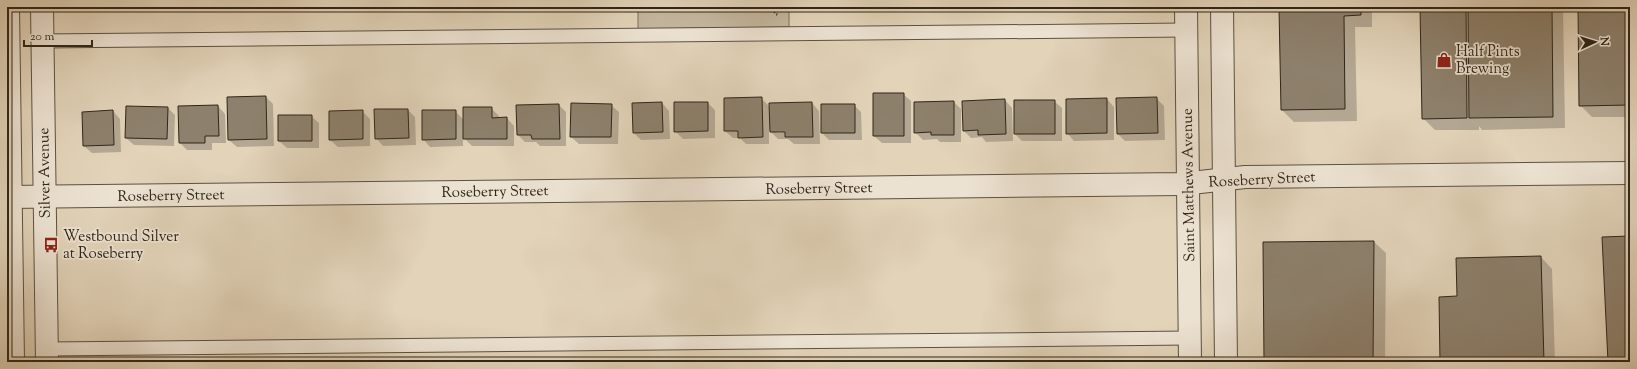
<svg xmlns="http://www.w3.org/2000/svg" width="1637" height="369" font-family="'Sorts Mill Goudy',serif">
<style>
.green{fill:#c4b69e;stroke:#7a6e5c}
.shadow{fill:#0003;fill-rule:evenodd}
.building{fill:#8d806c;stroke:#302619}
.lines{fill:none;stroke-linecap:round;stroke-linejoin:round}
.service-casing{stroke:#5c5141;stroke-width:15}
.minor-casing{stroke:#5c5141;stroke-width:24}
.tertiary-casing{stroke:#5c5141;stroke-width:24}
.path{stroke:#302619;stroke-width:2.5;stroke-dasharray:1 2;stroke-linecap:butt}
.service{stroke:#ece2d2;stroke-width:13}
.minor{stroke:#ece2d2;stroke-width:22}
.tertiary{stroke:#ece2d2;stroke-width:22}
.labels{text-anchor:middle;stroke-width:3.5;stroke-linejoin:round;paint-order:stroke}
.poi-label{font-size:15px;fill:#302619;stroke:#ece2d2;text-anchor:start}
.street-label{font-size:15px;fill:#302619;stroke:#ece2d2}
</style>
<rect width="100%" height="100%" fill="#e2d3b9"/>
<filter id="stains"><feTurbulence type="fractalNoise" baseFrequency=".005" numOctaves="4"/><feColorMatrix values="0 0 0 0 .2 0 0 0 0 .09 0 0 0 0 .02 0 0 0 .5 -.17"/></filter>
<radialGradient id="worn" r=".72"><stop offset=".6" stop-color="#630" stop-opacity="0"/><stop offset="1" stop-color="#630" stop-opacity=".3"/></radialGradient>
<!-- green -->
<path class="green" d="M638 7H789V27L638 29Z"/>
<!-- shadow -->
<path class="shadow" d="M1280 7H1372V27H1355L1357 121 1294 122 1282 110Z
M1421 7H1563L1565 128 1482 130 1479 126V130H1435L1423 118Z
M1579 7H1630V117H1592L1580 105Z
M903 94 911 101V143H882L874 136Z
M266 97 273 104 274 146 237 147 229 140Z
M761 98 770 107 812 103 819 111 820 144H794L788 139H778L769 130V144H746L740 138H733L725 131ZM777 131 790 132 777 133Z
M1156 98 1164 106 1165 140 1125 141 1118 134Z
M1107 99 1114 107V140L1074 141 1067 133Z
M1005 100 1012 108 1013 141 986 142 982 137 971 138 964 131Z
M1054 101 1062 108V141H1022L1015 134Z
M954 102 961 109V142H940L937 139 923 140 915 132Z
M662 103 669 111 670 139 641 140 634 133Z
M708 103 715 110V138L683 139 675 131Z
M559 105 566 112V146H540L536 142H525L518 135 517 106Z
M611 105 619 112 618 144H579L571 137Z
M822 105H854L861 112 862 140H829L822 133Z
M218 106 225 114 226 143H212V150H187L180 143 179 107Z
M168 108 175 115 174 146 134 145 126 138Z
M491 108 499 116V118H507L514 126V146H472L463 137V146L430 147 423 139 455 111 464 120Z
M408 110 415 117 416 145 383 146 376 138Z
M113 111 120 119 121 152 92 153 84 146Z
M362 111 370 119V146L338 147 330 140Z
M311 116 319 123V148H287L279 141Z
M1374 242 1386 253 1385 362H1265Z
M1541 257 1552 269 1555 362H1441Z"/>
<!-- building -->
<path class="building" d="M1279 7H1361V15L1344 16 1345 109 1281 110Z
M1420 7H1466L1467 118 1422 119Z
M1468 7H1552L1553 117 1469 118Z
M1578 7H1630V105L1579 106Z
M873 93H904V136H873Z
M266 96 267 139 228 140 227 97Z
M762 97 763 137 738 138V131H724V98Z
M1157 97 1158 133 1117 134 1116 98Z
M1107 98V133L1066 134V99Z
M1005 99 1006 134 978 135V130L963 131 962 101Z
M1014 100H1055V134H1014Z
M954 101V135H931V132L914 133V102Z
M662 102 663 132 633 133 632 103Z
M674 102H708V131L674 132Z
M812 102 813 137H785V132H770L769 103Z
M571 103 612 104 611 137H570Z
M559 104 560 139H532L531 135H517L516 105Z
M821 104H855V133H821Z
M218 105 219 136H205V143H179L178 106Z
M126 106 168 107 167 139 125 138Z
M463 107H492V118L507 117V139H463Z
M374 109H408L409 138 375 139Z
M113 110 114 145 83 146 82 112Z
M363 110V139L329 140V111Z
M422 110H456V139L422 140Z
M278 115H312V141H278Z
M1630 236V362H1608L1602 237Z
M1374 241 1373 362H1264L1263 242Z
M1541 256 1544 362H1440L1439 297 1457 296 1456 258Z"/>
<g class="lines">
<!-- service casing -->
<g class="service-casing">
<path id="service" d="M42 41 1186 30
M47 349 1190 338"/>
</g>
<!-- minor casing -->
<g class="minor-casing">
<path id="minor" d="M7 197 1182 184 1245 177 1630 173"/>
</g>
<!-- tertiary casing -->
<g class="tertiary-casing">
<path id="tertiary" d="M8 7 13 362
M42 7 47 362
M1186 7 1190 362
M1222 7 1226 362"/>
</g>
<!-- path -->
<path class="path" d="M771 7 776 14 779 15"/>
<!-- service -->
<use href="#service" class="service"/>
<!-- minor -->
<use href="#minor" class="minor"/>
<!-- tertiary -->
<use href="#tertiary" class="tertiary"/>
</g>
<!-- icons -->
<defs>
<g id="shop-bare" transform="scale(1.2)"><path d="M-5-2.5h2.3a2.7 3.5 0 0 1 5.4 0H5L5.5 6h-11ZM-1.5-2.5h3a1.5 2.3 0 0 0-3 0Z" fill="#8f2418" stroke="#ece2d2" stroke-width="2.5" paint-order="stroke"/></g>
<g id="bus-bare" transform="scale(1.2)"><path d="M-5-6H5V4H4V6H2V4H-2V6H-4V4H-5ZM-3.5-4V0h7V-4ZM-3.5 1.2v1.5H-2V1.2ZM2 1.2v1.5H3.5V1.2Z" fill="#8f2418" stroke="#ece2d2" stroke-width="2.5" paint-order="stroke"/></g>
</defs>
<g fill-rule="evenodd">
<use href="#shop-bare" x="1444" y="60"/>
<use href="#bus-bare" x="51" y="245"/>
</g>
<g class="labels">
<!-- poi labels -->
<g class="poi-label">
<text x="1456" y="56">Half Pints<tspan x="1456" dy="17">Brewing</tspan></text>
<text x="63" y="241">Westbound Silver<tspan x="63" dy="17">at Roseberry</tspan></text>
</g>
<!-- street labels -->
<g class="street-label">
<text transform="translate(44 173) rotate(-91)" y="5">Silver Avenue</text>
<text transform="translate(1262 179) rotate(-3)" y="5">Roseberry Street</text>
<text transform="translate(1188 185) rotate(-91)" y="5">Saint Matthews Avenue</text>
<text transform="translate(819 188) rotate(-1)" y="5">Roseberry Street</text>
<text transform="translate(495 191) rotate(-1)" y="5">Roseberry Street</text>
<text transform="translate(171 195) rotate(-1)" y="5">Roseberry Street</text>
</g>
</g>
<!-- margin -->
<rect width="1637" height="369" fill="none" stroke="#e2d3b9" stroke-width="24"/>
<rect x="8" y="8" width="1621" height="353" fill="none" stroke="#302619" stroke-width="2"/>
<rect x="12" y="12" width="1613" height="345" fill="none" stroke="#302619"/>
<!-- north arrow -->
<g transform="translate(1595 42) rotate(86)" stroke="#ece2d2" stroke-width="3" paint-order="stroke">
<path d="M0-3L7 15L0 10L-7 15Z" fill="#302619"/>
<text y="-6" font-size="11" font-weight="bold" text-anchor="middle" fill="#302619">N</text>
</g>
<!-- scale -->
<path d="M24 40v6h68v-6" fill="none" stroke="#302619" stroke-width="2"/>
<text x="30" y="40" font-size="12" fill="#302619" stroke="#ece2d2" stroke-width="3" paint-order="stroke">20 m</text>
<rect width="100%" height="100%" filter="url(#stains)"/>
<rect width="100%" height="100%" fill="url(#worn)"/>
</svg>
